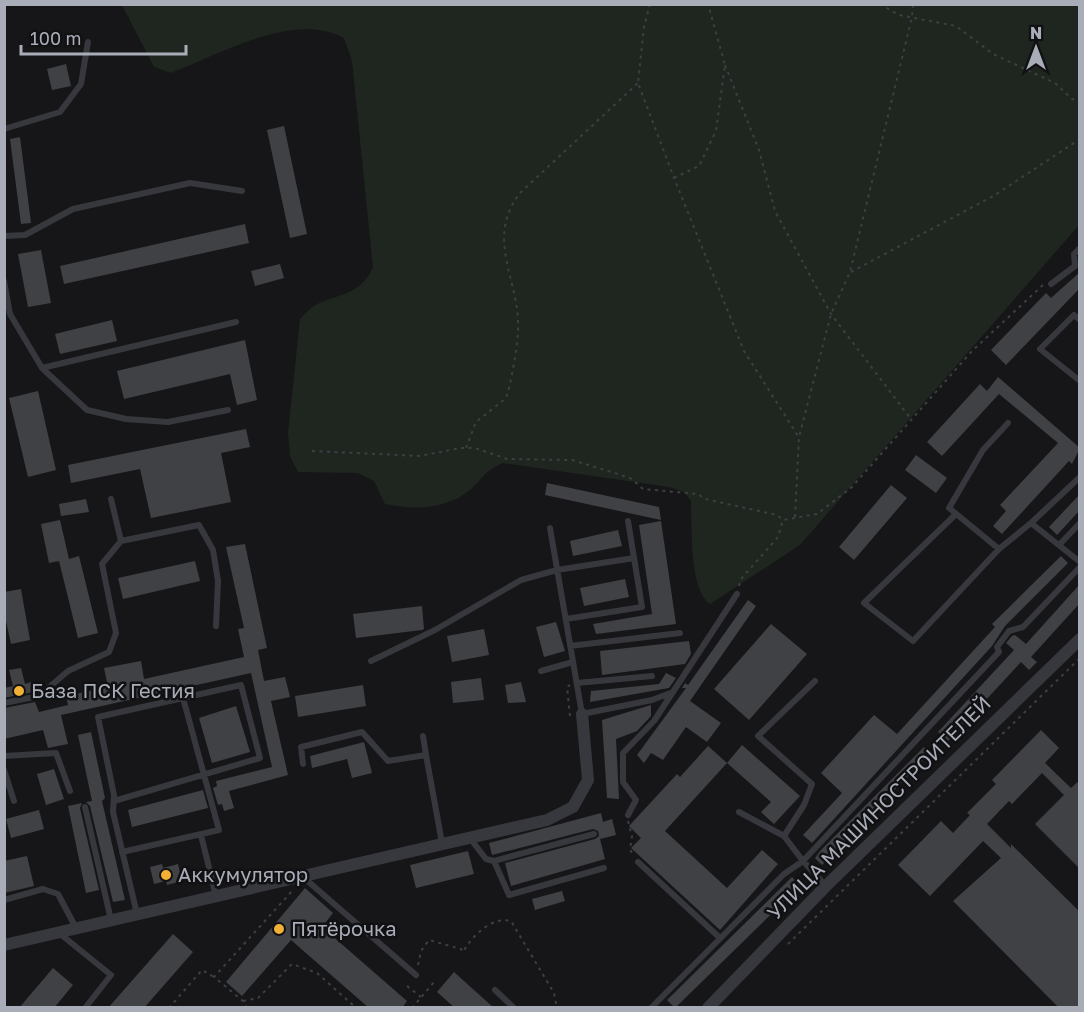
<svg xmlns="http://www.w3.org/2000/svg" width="1084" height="1012" font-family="'Golos Text',sans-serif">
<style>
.green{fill:#1e261f}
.building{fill:#404145}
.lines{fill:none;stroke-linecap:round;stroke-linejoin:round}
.path{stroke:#3d3f44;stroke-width:2;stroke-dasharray:3 4.5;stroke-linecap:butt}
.lane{stroke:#37383d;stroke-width:6}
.street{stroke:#37383d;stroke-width:12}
.poi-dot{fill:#f2b134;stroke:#111113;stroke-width:2}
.labels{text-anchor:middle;stroke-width:5;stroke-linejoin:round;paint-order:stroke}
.poi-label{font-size:20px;fill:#a8adb8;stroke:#111113;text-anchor:start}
.street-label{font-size:20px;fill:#a8adb8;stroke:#111113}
</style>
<rect width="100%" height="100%" fill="#161618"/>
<!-- green -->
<path class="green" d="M122 5H1079V225L800 545 710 604C689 591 692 525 691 501L684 492 669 487 503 463C481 473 486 476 471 489 447 510 414 510 385 504L374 481 358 473 298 472 290 456 288 433 300 319C304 315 309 309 314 306 339 292 357 298 373 268L352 61 344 38C293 11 221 54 171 73L154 67Z"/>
<!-- building -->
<path class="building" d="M66 64 71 86 52 90 47 69Z
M284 126 307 234 290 238 267 130Z
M20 137 31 223 21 224 10 139Z
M245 224 249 243 64 284 60 266Z
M41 250 51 303 28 307 18 254Z
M280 264 284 278 255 286 251 271Z
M1080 272V288L1006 365 991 350 1046 293 1051 298Z
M112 320 117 341 60 354 55 334Z
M245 340 257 400 237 405 230 374 124 399 117 371Z
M998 377 1080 448 1072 464 1069 461 1002 534 993 526 1006 511 1000 505 1058 443 999 394 942 456 927 442 980 384 987 391Z
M38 391 56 470 28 477 9 398Z
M246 429 250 447 221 453 231 502 151 518 140 469 71 483 68 465Z
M916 455 947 478 936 493 905 470Z
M547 483 659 507 661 520 545 495Z
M891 485 907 498 854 560 839 547Z
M1080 494V510L1057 535 1049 527Z
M86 499 89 512 61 516 59 504Z
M60 520 69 559 79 556 98 633 78 638 59 561 49 563 41 524Z
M661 521 676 624 596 634 593 624 652 614 639 525Z
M618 530 622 546 573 556 570 541Z
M245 544 267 648 258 650 264 681 285 677 290 697 271 701 288 775 229 791 234 808 224 811 222 804 218 805 213 788 217 786 216 781 272 767 251 673 61 715 68 744 48 748 43 730 4 739V708L35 702 39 712 68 705 66 696 108 687 104 668 141 661 144 679 244 657 238 629 244 628 226 547Z
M1061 556 1068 563 1005 626 992 646 812 843 803 835 842 793 821 773 874 715 897 734 995 627 992 624Z
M195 561 200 581 123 599 118 578Z
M625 579 629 597 584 606 580 588Z
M1080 584V603L1031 657 1037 662 1029 670 1021 662 948 741 938 732 1014 650 1006 643 1012 636 1015 635 1026 644Z
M21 589 30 640 11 644 4 612V592Z
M748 600 756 606 690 701 721 723 707 742 686 727 663 760 651 753 644 763 637 755 686 688H682L685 683 688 685Z
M422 606 424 629 422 630 356 638 353 614Z
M556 622 565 651 544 657 536 627Z
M771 624 807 654 749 720 714 689Z
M484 629 489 655 452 662 447 636Z
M689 641 691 654 685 664 602 675 600 651Z
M21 668 25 684 31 682 33 692 4 698V688L13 686 9 670Z
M666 673 676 678 669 688 590 702 591 691 659 684Z
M481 678 484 700 453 703 451 682Z
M521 682 526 702 508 703 505 685Z
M363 685 366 706 298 717 295 696Z
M651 705V716L637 731 616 739 619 799 607 798 602 720Z
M236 706 250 752 212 763 199 718Z
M1041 730 1059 748 1045 763 1071 788 1080 780V869L1035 824 1064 795 1042 773 1012 804 1009 801 987 824 1011 848V844L1080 912V1008H1059L953 901 1001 858 983 841 930 896 898 865 941 821 953 833 970 815 967 813 996 784 992 780Z
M91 732 105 798 102 801 125 900 113 902 90 806 86 802 92 801 78 735Z
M364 742 372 773 352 778 347 759 312 768 310 756Z
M742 745 800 796 774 824 761 812 771 802 727 763Z
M708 746 727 763 665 831 727 888 762 850 778 864 720 930 631 848 641 838 629 826 677 774 680 777Z
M924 747 930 753 822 865 815 858 820 851Z
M54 769 64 799 46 805 37 774Z
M203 790 208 808 132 827 128 810Z
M82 803 80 808 99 890 86 893 68 806Z
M39 810 44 829 11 838 6 819Z
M601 813 603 822 612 819 616 835 600 839 605 859 511 886 505 863 595 839 599 836 598 831 593 829 492 855 489 843Z
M468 851 474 874 416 888 410 865Z
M27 856 34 886 4 893V861Z
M162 864 163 868 178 864 182 881 167 885 166 881 154 884 150 867Z
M792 877 800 886 675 1008 667 1000Z
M305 888 333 913 322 927 407 1001 402 1008H369L291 940 242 996 226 982Z
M562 891 565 901 535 910 532 899Z
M173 934 193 952 144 1008H108Z
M53 968 73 985 54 1008H19Z
M454 972 494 1008H455L437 992Z"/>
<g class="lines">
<!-- path -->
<path class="path" d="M650 4 644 27 638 83 674 178 744 351 798 436
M880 4 899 15 956 26 993 54 1055 83 1072 99 1080 101
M725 65 759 150 775 211 831 314 911 419
M674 178 699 166 716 131 725 65 708 4
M851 272 995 195 1080 139
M466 448 476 422 505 399 508 393C513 369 519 344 518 319 515 273 487 236 520 193L638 83
M312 451 420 456 460 448H475L507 459 572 460 618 474 632 479 643 489 698 494 705 499 777 515 783 520
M795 517 799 437 831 314 850 272 912 17 913 4
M739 586 741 579 778 537 783 520 817 514 852 487 972 351 1043 285
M570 716 567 687 570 685
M628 821 632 836 630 850 634 855
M788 944 1080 658
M418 965 421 951 429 940 461 949 463 952C472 936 492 916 511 921L554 993 557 1008
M407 986 421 997
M243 1001 258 998 292 964 317 973 356 1008
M169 1008 202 970 214 977
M247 1008 243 1001 214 977 293 890
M412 1008 435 981"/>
<!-- lane -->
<path class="lane" d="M4 129 60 112 81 84 88 42
M4 236 25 235 73 209 190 183 242 191
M4 281 10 314 42 368 87 410 126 419 168 422 228 410
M1051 284 1075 266 1074 254 1080 248
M1080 320 1074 315 1040 349 1080 381
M42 368 236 322
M1008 423 983 450 949 508 999 549 1031 523 1080 477
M111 499 121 541
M956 514 864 603 913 641 999 549
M1031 523 1080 562
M550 528 582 714 652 700 673 692
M1059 545 1080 523
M566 619 642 607 628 521
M570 646 680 633
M371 661 435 630 521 580 557 570 634 558
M541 671 573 662
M577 683 652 676
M4 703 39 696 68 671 109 652 116 633 102 564 121 541 199 525 213 550 218 581 216 626
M423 736 426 755
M4 756 56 753 70 791
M303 764 301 747 362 732 388 761 426 755 442 843
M4 770 14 801
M114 801 260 758 241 685 98 717 114 795 113 812 137 914
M85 807 111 920
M739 812 784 836 803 861 826 886
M628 815 636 800 623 782V753L654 721 737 594
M201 835 216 896
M784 836 804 805 812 784 758 736 815 681
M469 837 486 859 494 861 509 895 604 868
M122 852 219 830 183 698
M494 861 594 834
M638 862 720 938
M303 877 416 975
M4 900 43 889 58 894 76 928
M59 933 111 975 85 1008
M495 990 514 1008
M651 1008 784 874 803 861 999 652 997 647 1009 631 1023 627 1080 567"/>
<!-- street -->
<path class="street" d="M4 945 547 820 573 807 588 780 582 714
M708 1008 826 886 1080 639"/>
</g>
<!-- markers -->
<g class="poi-dot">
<circle cx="19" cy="691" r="6"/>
<circle cx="166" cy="875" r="6"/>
<circle cx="279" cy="929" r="6"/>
</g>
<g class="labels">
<!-- poi labels -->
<g class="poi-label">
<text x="31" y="698">База ПСК Гестия</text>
<text x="178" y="882">Аккумулятор</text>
<text x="291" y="936">Пятёрочка</text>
</g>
<!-- street labels -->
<g class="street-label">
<text transform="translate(879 808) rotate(-45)" y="7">УЛИЦА МАШИНОСТРОИТЕЛЕЙ</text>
</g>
</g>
<!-- border -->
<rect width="1084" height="1012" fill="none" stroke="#a8adb8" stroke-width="12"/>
<!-- north arrow -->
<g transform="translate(1036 48)" stroke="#111113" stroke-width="4.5" paint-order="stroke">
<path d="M0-4.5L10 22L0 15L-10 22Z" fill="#a8adb8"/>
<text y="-9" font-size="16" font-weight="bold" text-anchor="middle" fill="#a8adb8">N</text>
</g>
<!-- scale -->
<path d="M21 45v9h165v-9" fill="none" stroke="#a8adb8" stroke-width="3"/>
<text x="30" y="45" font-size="18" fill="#a8adb8" stroke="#111113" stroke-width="4.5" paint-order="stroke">100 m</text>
</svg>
